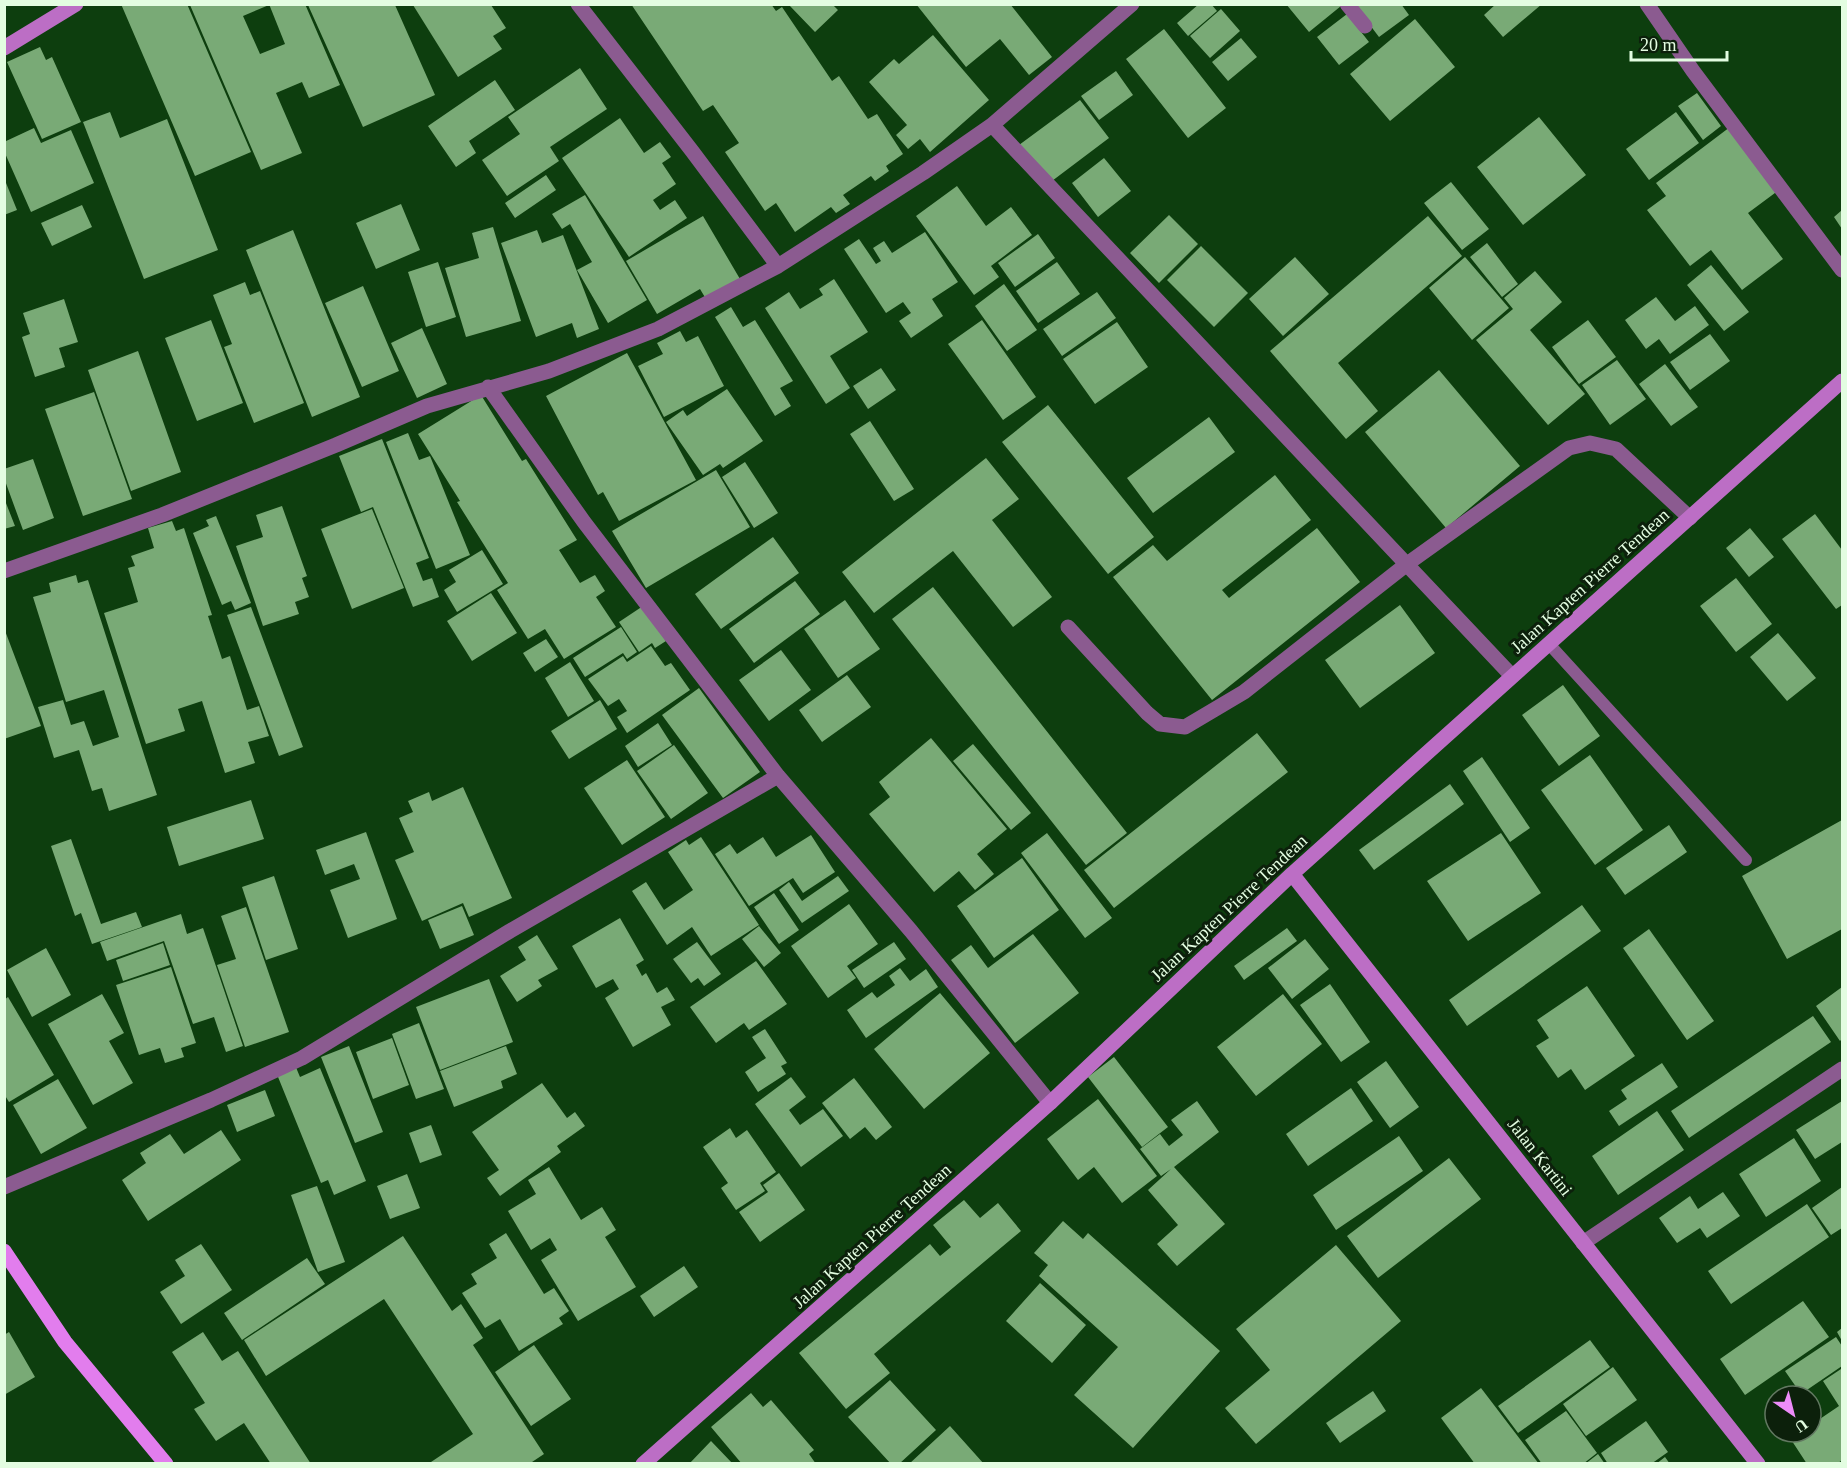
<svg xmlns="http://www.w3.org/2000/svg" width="1847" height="1468" font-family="'Times New Roman',serif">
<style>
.building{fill:#79aa76}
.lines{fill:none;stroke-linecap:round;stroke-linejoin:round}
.lane{stroke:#8b5b90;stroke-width:12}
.street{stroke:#8b5b90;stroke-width:15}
.secondary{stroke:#bc6ec5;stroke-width:15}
.primary{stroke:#e27ded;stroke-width:15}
.labels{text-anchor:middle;stroke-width:6;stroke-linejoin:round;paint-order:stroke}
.street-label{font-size:18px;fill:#e3fde1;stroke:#0c200b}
</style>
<rect width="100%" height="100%" fill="#0d3e0e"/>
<!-- building -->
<path class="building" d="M121 4H187L251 152 195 176Z
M269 4H305L340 85 309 98 302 82 276 93 302 153 261 170 190 5H269L243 16 260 54 285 44Z
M631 4H771L776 11 782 7 832 81 839 76 868 119 877 114 903 154 886 166 889 171 875 181 871 176 843 195 850 204 836 213 831 207 795 232 776 203 765 211 725 152 739 143 713 105 703 111Z
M916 4H1010L1052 57 1029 75 1000 39 966 67Z
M1199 4H1211L1217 11 1188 36 1177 23Z
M1286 4H1339L1341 6 1309 32Z
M1354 4H1401L1409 15 1379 37Z
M1496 4H1542L1503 37 1484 15Z
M308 5H395L435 95 363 127Z
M413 5H491L506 28 493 36 502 49 458 77Z
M789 5H833L838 10 815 32Z
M1221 9 1240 31 1210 58 1190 36Z
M1347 14 1369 42 1339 65 1317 37Z
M1415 19 1455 67 1390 121 1350 74Z
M1164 29 1226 108 1188 138 1126 59Z
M933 35 989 100 930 152 920 139 908 149 896 135 907 125 869 82 894 59 899 64Z
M1241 38 1257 57 1228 81 1212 62Z
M40 47 46 60 52 57 81 122 42 139 7 62Z
M580 68 607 109 550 147 559 161 507 196 482 160 520 134 508 117Z
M1116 71 1133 95 1099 120 1081 96Z
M495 80 515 110 469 141 476 153 456 167 428 126Z
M1697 93 1721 126 1703 140 1678 106Z
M1080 100 1109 138 1048 184 1019 145Z
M110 112 120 138 167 119 218 250 144 279 83 122Z
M1676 112 1699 143 1649 180 1626 149Z
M1539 117 1586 175 1523 225 1477 167Z
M620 118 644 153 660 142 671 157 662 163 676 184 653 200 660 210 675 200 687 218 629 257 562 158Z
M1730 127 1779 190 1748 213 1783 259 1742 290 1711 250 1690 266 1647 210 1666 196 1656 183Z
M34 128 41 143 71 130 94 183 31 212 4 151V142Z
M1104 158 1131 191 1098 217 1072 183Z
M546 175 556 190 515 218 505 203Z
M4 178 17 210 4 215Z
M1451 182 1489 229 1462 250 1424 203Z
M957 186 986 226 1011 207 1032 235 991 266 999 277 974 295 916 216Z
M585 195 647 300 608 323 577 270 592 262 570 224 562 229 552 214Z
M401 204 420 250 376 269 356 223Z
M82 205 92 227 52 246 41 223Z
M1842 210V229L1834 217Z
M1169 215 1198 244 1159 283 1130 253Z
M703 216 740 279 706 299 700 289 657 314 626 261Z
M1428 216 1462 256 1338 363 1378 411 1346 439 1270 351Z
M493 227 521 321 466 337 445 268 479 258 472 233Z
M293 230 360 397 312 417 246 250Z
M537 230 542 243 563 235 599 329 577 338 572 323 536 337 501 243Z
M925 232 958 282 932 299 943 316 911 338 899 321 911 313 903 302 886 313 844 249 859 239 876 264 881 261 873 248 884 241 892 253Z
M1038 234 1055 258 1015 287 998 263Z
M1487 243 1518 284 1502 297 1470 257Z
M1201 246 1248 293 1214 327 1167 280Z
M1295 257 1329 294 1283 336 1249 299Z
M1465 257 1509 308 1472 340 1429 288Z
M438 262 456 317 426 327 408 272Z
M1057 262 1080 294 1038 323 1016 291Z
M1711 265 1749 312 1724 331 1687 285Z
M1535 271 1562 302 1530 330 1585 394 1548 425 1476 340 1513 309 1504 298Z
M834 279 868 332 830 356 850 388 826 404 765 308 789 292 800 309 823 295 819 289Z
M245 282 250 295 260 291 304 403 254 423 224 347 232 344 213 295Z
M1004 284 1037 330 1007 351 975 306Z
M363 286 399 371 362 387 325 303Z
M1097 292 1116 318 1062 356 1043 329Z
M1656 297 1675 321 1695 306 1709 325 1670 354 1659 339 1646 349 1625 320Z
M64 299 78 342 59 348 65 367 35 377 22 337 30 334 23 313Z
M731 307 743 327 755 320 793 381 780 388 791 406 775 416 715 317Z
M211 320 243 403 197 421 165 338Z
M982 320 1036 397 1003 420 948 344Z
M1588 320 1616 357 1579 384 1552 347Z
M1117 322 1148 367 1095 404 1063 359Z
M422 328 447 384 417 398 391 343Z
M680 331 686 342 698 336 724 386 664 417 638 366 663 354 657 343Z
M1710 334 1730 361 1690 390 1670 362Z
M138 351 181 472 131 491 88 370Z
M627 353 696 480 619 521 603 492 598 495 546 396Z
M1617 360 1646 399 1610 425 1582 385Z
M1665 364 1698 407 1671 426 1639 384Z
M881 368 896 390 868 409 853 386Z
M1439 370 1520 466 1446 528 1365 432Z
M727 389 763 441 723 468 720 464 703 475 666 422 683 410 687 416Z
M94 392 132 499 83 516 45 409Z
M481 395 522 461 526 459 577 540 559 550 580 583 595 575 605 591 596 597 616 627 564 659 545 629 528 639 497 590 508 583 457 502 460 501 418 434Z
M1048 405 1154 537 1108 574 1002 442Z
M1209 417 1235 452 1153 513 1127 478Z
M870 421 914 489 894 501 850 434Z
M408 433 419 460 430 456 470 555 436 569 386 442Z
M382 439 429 558 416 563 423 581 432 578 439 597 413 607 373 507 361 512 339 456Z
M986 458 1019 499 992 520 1052 597 1013 627 953 551 874 613 842 572Z
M33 459 54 518 23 530 4 478V469Z
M745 462 778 513 754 528 722 477Z
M716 470 750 527 646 588 612 531Z
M1275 475 1311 520 1222 590 1229 598 1317 528 1360 582 1212 700 1113 577 1153 545 1167 561Z
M4 498 15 526 4 529Z
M282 506 307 576 302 578 309 597 295 602 299 614 263 626 236 546 263 537 256 515Z
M372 509 404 588 352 609 321 529Z
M1815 514 1842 550V605L1836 609 1782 539Z
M216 516 251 603 235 610 231 601 222 605 193 533 209 526 206 520Z
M172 521 176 531 184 528 212 615 208 616 222 659 230 656 247 710 259 706 269 736 248 742 255 763 225 773 202 701 178 709 185 731 146 744 104 613 138 602 128 568 135 566 131 556 154 548 148 528Z
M1750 528 1774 557 1749 577 1726 548Z
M773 537 799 573 721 629 695 594Z
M482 550 503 584 457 612 444 590 456 582 449 570Z
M76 575 78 583 88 580 157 795 109 811 102 788 92 791 79 750 54 758 38 707 63 700 71 725 84 721 93 746 119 737 104 690 66 702 33 597 51 592 49 583Z
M1736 578 1772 624 1736 652 1700 606Z
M795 581 820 614 754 663 729 629Z
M933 587 1127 833 1086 865 892 619Z
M491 593 517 633 472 661 447 621Z
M845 600 880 649 838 678 804 629Z
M1400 605 1435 653 1360 708 1325 660Z
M643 606 666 641 655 648 652 643 639 652 619 622Z
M251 607 303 747 279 756 227 615Z
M621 627 637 652 627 659 623 653 585 677 573 658Z
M4 628 41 726 4 739Z
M1778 633 1816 678 1787 701 1750 657Z
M546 639 558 657 535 672 523 653Z
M651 646 665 666 671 663 690 690 627 733 617 717 627 711 619 699 608 706 588 679 623 656 627 662Z
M781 650 811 690 769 721 739 680Z
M570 662 594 701 568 717 545 678Z
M847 675 871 707 822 742 799 710Z
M1563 685 1600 736 1559 766 1522 715Z
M699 688 760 772 723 798 662 715Z
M600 700 617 729 569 759 551 731Z
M658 723 672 745 638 767 625 746Z
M1257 733 1288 772 1114 908 1084 870Z
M931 738 1007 829 977 854 994 874 975 890 959 871 934 892 869 814 890 797 879 782Z
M973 744 1031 813 1011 830 953 761Z
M674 745 708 793 671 819 637 771Z
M1590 755 1643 830 1595 865 1541 790Z
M1482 757 1530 828 1510 842 1463 771Z
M627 760 665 817 622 845 584 788Z
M1450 784 1464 804 1374 870 1359 850Z
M463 787 512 898 469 917 463 903 422 921 395 860 414 852 399 818 413 812 408 801 429 792 432 801Z
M251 800 264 839 179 866 167 827Z
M1842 820V929L1787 959 1742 876Z
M1669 825 1687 852 1625 895 1606 868Z
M366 832 397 919 348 938 330 890 360 879 354 864 325 875 316 850Z
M1047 833 1112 918 1085 938 1021 853Z
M1501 833 1541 893 1468 941 1427 881Z
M811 835 835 872 803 893 793 878 749 906 715 854 730 844 737 854 763 837 776 857Z
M701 837 759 925 711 956 692 927 667 945 632 891 646 882 664 910 693 890 668 852 686 840 689 845Z
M71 839 101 924 136 912 142 927 92 944 81 913 75 916 51 846Z
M1022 858 1059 910 994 958 957 906Z
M274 876 298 949 266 960 242 887Z
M838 876 849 891 802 923 779 890 789 882 802 901Z
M774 893 799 930 779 944 754 907Z
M849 904 878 944 847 966 856 978 828 998 791 946Z
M1582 905 1601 931 1467 1026 1449 1000Z
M462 906 474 935 440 949 428 920Z
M246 907 289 1032 245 1047 217 965 236 959 221 916Z
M181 914 187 934 203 928 243 1046 226 1052 214 1017 193 1024 164 941 107 961 100 942Z
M620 918 644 960 636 965 642 976 646 973 657 993 667 987 675 1000 661 1007 671 1025 633 1047 605 998 619 989 613 979 596 988 572 946Z
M759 926 781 953 764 967 742 939Z
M1287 928 1297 941 1244 980 1234 966Z
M1649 929 1714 1021 1687 1040 1623 948Z
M1033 934 1079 993 1015 1043 951 960 971 945 988 968Z
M537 935 558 969 538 980 542 986 517 1002 500 976 526 960 518 947Z
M1305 939 1329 969 1292 999 1268 968Z
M697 942 721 974 704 986 698 978 691 983 673 959Z
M894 942 906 959 864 988 852 970Z
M163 943 170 965 123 981 116 960Z
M46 948 71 995 32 1017 7 970Z
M756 961 787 1004 749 1030 744 1023 716 1043 690 1007Z
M171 967 196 1043 181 1048 184 1057 165 1063 160 1048 139 1055 116 985Z
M900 968 910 981 926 969 938 987 866 1038 847 1010 872 992 877 998 895 985 889 976Z
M489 979 513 1042 440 1070 416 1007Z
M1330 984 1370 1042 1341 1062 1300 1005Z
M1587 986 1635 1056 1585 1090 1571 1069 1558 1078 1536 1046 1549 1038 1537 1020Z
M1842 987V1039L1840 1041 1816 1006Z
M940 993 990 1053 924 1109 874 1049Z
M102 994 124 1033 109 1041 133 1083 93 1105 48 1024Z
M1283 994 1322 1044 1256 1096 1217 1047Z
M8 997 54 1075 9 1102 4 1094V1000Z
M1813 1016 1831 1042 1689 1138 1671 1111Z
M419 1023 444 1089 416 1099 392 1034Z
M765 1029 787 1063 781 1066 786 1074 758 1092 745 1072 766 1058 752 1037Z
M392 1038 409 1085 373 1099 356 1052Z
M349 1046 383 1132 355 1143 321 1057Z
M506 1046 517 1074 501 1081 503 1088 454 1107 440 1071Z
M1114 1057 1168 1127 1142 1147 1088 1077Z
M1386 1061 1419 1107 1390 1128 1357 1082Z
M1662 1063 1678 1087 1619 1126 1609 1111 1627 1099 1621 1090Z
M295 1065 300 1077 320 1068 366 1181 334 1195 328 1180 321 1183 276 1072Z
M791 1077 806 1097 789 1110 800 1125 823 1109 843 1136 801 1167 755 1104Z
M854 1078 892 1127 876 1140 865 1127 850 1139 822 1103Z
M58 1079 87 1128 41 1154 13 1105Z
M542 1083 567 1118 575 1112 585 1126 557 1146 561 1152 500 1196 487 1178 499 1170 472 1132Z
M1351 1088 1373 1121 1308 1166 1286 1134Z
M265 1090 275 1116 237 1132 227 1105Z
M1098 1099 1157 1176 1122 1203 1094 1167 1078 1180 1047 1139Z
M1197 1101 1219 1132 1174 1167 1225 1224 1177 1266 1157 1244 1178 1225 1148 1190 1171 1169 1161 1176 1140 1149 1160 1134 1169 1146 1183 1135 1171 1120Z
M1842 1101V1142L1815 1159 1796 1130Z
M1657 1111 1684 1150 1618 1195 1592 1156Z
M431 1125 442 1155 420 1163 409 1133Z
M730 1128 736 1138 747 1130 776 1172 760 1183 765 1191 736 1210 721 1188 728 1183 703 1147Z
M221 1130 241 1160 148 1221 122 1180 146 1163 140 1153 170 1134 184 1154Z
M1399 1136 1423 1171 1336 1230 1313 1195Z
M1794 1138 1821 1181 1766 1217 1739 1174Z
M1449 1158 1481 1199 1378 1278 1347 1236Z
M549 1167 581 1220 602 1207 616 1230 605 1237 636 1287 578 1321 541 1260 557 1250 550 1238 531 1250 508 1211 536 1194 528 1180Z
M779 1173 805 1210 760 1242 739 1212 768 1192 763 1185Z
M407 1174 420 1208 390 1219 377 1186Z
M317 1186 345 1262 318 1272 291 1195Z
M1842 1187V1228L1831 1235 1812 1208Z
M1723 1192 1740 1216 1707 1238 1700 1228 1677 1243 1659 1218 1690 1196 1698 1209Z
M964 1200 980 1218 998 1203 1021 1231 874 1354 890 1373 846 1409 799 1353 930 1244 940 1256 951 1247 933 1225Z
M1807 1204 1829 1237 1731 1304 1708 1271Z
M1063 1221 1083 1239 1088 1233 1220 1351 1133 1448 1074 1395 1118 1347 1039 1276 1048 1265 1034 1253Z
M506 1233 544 1294 554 1288 569 1311 559 1318 563 1324 519 1351 500 1319 485 1328 462 1293 477 1284 471 1274 497 1258 489 1244Z
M403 1236 452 1311 461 1304 483 1338 473 1345 544 1454 529 1464H428L473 1434 384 1299 266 1376 244 1340Z
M201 1244 232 1290 181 1324 160 1292 185 1276 175 1260Z
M1336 1245 1401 1321 1256 1444 1225 1408 1270 1370 1236 1329Z
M307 1258 325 1284 242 1340 224 1313Z
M684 1266 698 1287 654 1317 640 1296Z
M1040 1283 1086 1325 1052 1363 1006 1321Z
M1803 1301 1829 1337 1745 1395 1720 1359Z
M1842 1328V1341L1837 1332Z
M9 1332 35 1377 4 1395V1335Z
M203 1332 222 1361 238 1351 311 1464H271L244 1423 216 1441 194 1409 205 1403 172 1352Z
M1836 1337 1842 1346V1366L1801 1394 1785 1371Z
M1590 1340 1610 1367 1518 1433 1498 1406Z
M534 1345 571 1399 531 1426 495 1372Z
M1613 1367 1637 1400 1586 1436 1563 1404Z
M1841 1369 1842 1371V1460L1837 1464H1807L1790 1438 1800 1432H1811V1425L1839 1406 1823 1381Z
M890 1380 936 1430 899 1464H891L848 1417Z
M1481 1388 1539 1464H1475L1441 1418Z
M1373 1391 1386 1411 1340 1443 1326 1423Z
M751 1393 763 1407 771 1400 814 1450 809 1454 816 1464H742L711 1427Z
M1566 1411 1597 1453 1583 1464H1542L1525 1440Z
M1646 1421 1668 1452 1651 1464H1608L1601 1453Z
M950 1426 984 1464H909Z
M711 1441 733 1464H689Z
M1598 1454 1605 1464H1585Z
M1665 1457 1670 1464H1656Z"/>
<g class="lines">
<!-- lane -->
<path class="lane" d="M1549 644 1746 860"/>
<!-- street -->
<path class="street" d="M578 4 692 151 778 266
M1347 4 1365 26
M1647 4 1693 71 1842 270
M992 125 1512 676
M488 387 584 522 778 776 911 931 1050 1103
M4 571 162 515 336 445 427 406 549 371 658 329 778 266 923 173 992 125 1132 4
M1068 627 1147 713 1160 724 1185 727 1244 692 1407 564 1569 448 1590 443 1616 449 1690 518
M4 1187 211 1100 302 1058 510 931 778 776
M1583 1243 1842 1069"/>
<!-- secondary -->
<path class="secondary" d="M4 48 76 4
M1292 874 1758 1464
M643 1464 1050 1103 1292 874 1842 381"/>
<!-- primary -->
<path class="primary" d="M4 1251 65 1342 166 1464"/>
</g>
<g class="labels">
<!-- street labels -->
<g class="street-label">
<text transform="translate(1590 581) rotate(-42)" y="6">Jalan Kapten Pierre Tendean</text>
<text transform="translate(1229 908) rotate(-43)" y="6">Jalan Kapten Pierre Tendean</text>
<text transform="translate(1540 1157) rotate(52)" y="6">Jalan Kartini</text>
<text transform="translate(872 1236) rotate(-42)" y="6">Jalan Kapten Pierre Tendean</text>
</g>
</g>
<!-- border -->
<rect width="1847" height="1468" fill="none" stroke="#e3fde1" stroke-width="12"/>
<!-- north arrow -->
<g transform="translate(1793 1414) rotate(145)"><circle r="28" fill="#0c200b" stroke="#627861" stroke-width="1.5"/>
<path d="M0-4.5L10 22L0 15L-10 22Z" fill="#ed8cf9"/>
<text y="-9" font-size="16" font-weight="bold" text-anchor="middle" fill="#e3fde1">U</text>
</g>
<!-- scale -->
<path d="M1631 51v9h96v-9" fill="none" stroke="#e3fde1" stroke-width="3"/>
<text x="1640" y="51" font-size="18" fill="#e3fde1" stroke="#0c200b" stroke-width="4.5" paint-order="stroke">20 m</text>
</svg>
